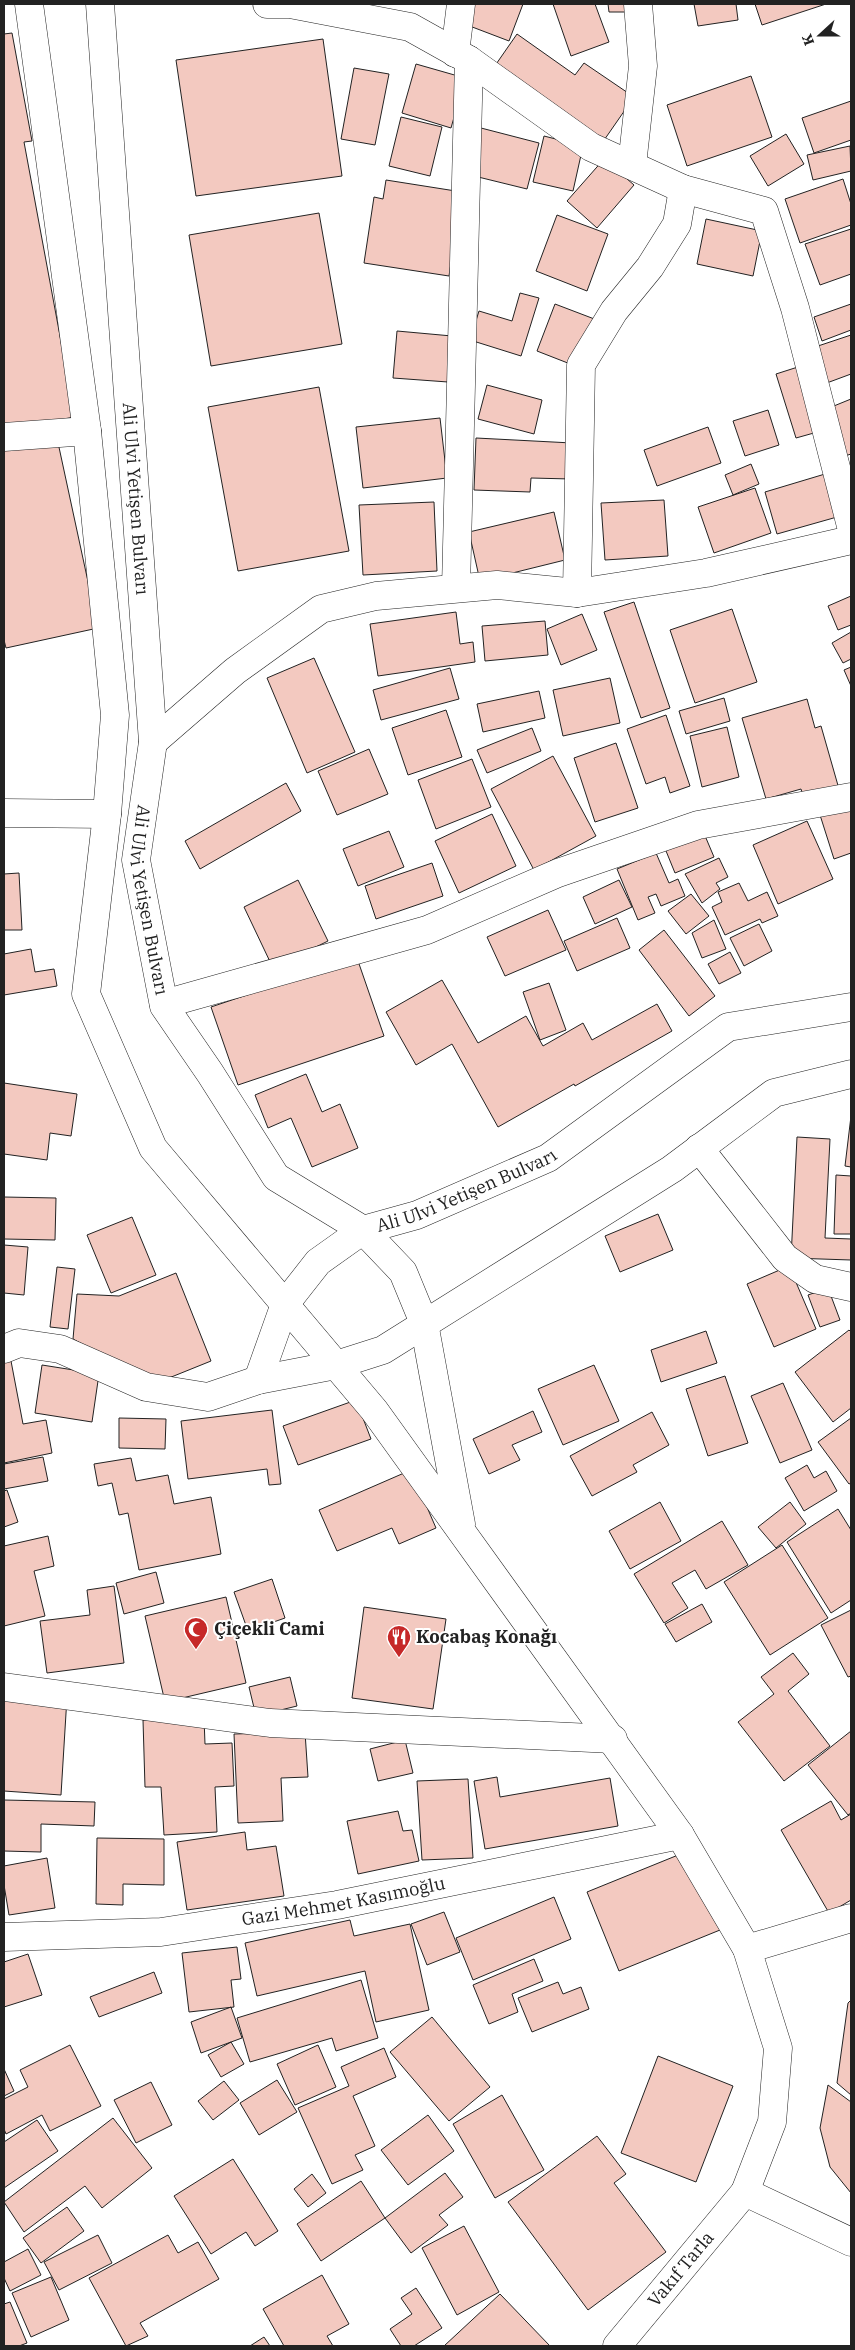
<svg xmlns="http://www.w3.org/2000/svg" width="855" height="2350" font-family="'IBM Plex Serif',serif">
<style>
.building{fill:#f3c9c0;stroke:#222}
.lines{fill:none;stroke-linecap:round;stroke-linejoin:round}
.minor-casing{stroke:#222;stroke-width:29}
.major-casing{stroke:#222;stroke-width:29}
.minor{stroke:#fff;stroke-width:28}
.major{stroke:#fff;stroke-width:28}
.labels{text-anchor:middle;stroke-width:4;stroke-linejoin:round;paint-order:stroke}
.street-label{font-size:18px;fill:#222;stroke:#fff}
.poi-label{font-size:18px;font-weight:bold;fill:#222;stroke:#fff;text-anchor:start}
</style>
<rect width="100%" height="100%" fill="#fff"/>
<!-- building -->
<path class="building" d="M475 4H523L509 41 467 25Z
M553 4H595L609 42 571 56Z
M608 4H632V12H609Z
M694 4H736L738 20 698 26Z
M755 4H826L762 25Z
M12 33 32 141 24 142 75 417 4 430V34Z
M517 34 575 75 584 63 634 97 600 146 492 70Z
M323 39 342 176 196 196 176 60Z
M416 64 465 78 451 128 402 113Z
M354 68 389 74 375 145 341 139Z
M751 76 772 137 687 166 667 105Z
M851 101V140L814 153 802 118Z
M401 117 442 127 430 176 389 166Z
M481 128 539 143 527 189 470 175Z
M786 134 804 164 768 186 750 156Z
M544 136 583 146 573 191 533 182Z
M850 146 851 171 813 180 807 155Z
M604 159 634 185 597 228 567 201Z
M843 179 851 204V225L800 243 785 199Z
M386 180 462 192 449 276 364 263 374 197 383 199Z
M319 213 342 344 211 366 189 235Z
M557 215 608 234 587 291 536 271Z
M706 219 762 231 753 276 697 264Z
M851 229V274L820 285 805 244Z
M520 293 539 298 521 356 470 340 479 311 512 321Z
M555 304 597 320 578 367 537 351Z
M851 304V330L822 341 814 317Z
M397 331 452 336 448 382 393 378Z
M851 335V374L824 384 812 348Z
M801 366 821 431 796 438 776 374Z
M487 385 542 400 534 434 478 419Z
M319 387 349 551 238 571 208 407Z
M851 399V454L842 457 824 410Z
M768 410 779 445 745 456 733 421Z
M440 418 447 478 363 488 356 427Z
M708 427 721 463 657 486 644 450Z
M57 438 98 628 6 648 4 640V449Z
M476 438 572 443 571 479 531 478 530 492 474 490Z
M751 464 759 484 733 495 725 475Z
M825 474 837 517 777 534 765 492Z
M755 488 771 533 714 553 698 507Z
M664 500 668 556 605 560 601 503Z
M434 502 437 571 363 575 359 505Z
M554 512 565 560 480 581 469 532Z
M851 596V625L838 630 828 606Z
M634 602 670 708 641 718 604 612Z
M732 609 757 682 695 703 670 630Z
M456 612 460 644 473 642 475 662 378 676 370 624Z
M582 614 597 650 561 665 547 629Z
M545 621 548 655 485 661 482 626Z
M851 632V659L843 663 832 643Z
M314 658 355 752 307 773 267 678Z
M851 667V686L844 670Z
M450 668 459 699 381 720 373 690Z
M610 678 620 723 563 736 553 690Z
M539 691 545 718 483 732 477 704Z
M724 698 730 721 686 734 679 711Z
M807 699 815 728 821 726 839 789 804 799 801 789 766 799 742 718Z
M446 710 462 757 408 775 392 728Z
M666 715 690 786 670 793 665 777 646 784 627 729Z
M727 727 739 777 702 787 690 736Z
M532 728 541 751 487 773 477 750Z
M616 743 638 808 595 822 574 758Z
M369 749 388 794 337 815 318 771Z
M553 756 596 836 534 870 491 789Z
M472 759 491 807 436 829 418 780Z
M286 783 301 811 200 869 185 841Z
M851 805V853L834 859 820 815Z
M492 814 516 866 459 893 435 841Z
M807 821 833 879 778 904 753 845Z
M389 831 404 867 358 886 343 849Z
M703 831 714 857 675 873 664 846Z
M656 853 669 883 678 879 685 896 661 906 656 894 648 897 655 913 638 920 617 869Z
M719 858 728 877 716 883 720 889 702 903 685 874Z
M432 863 443 896 376 919 365 886Z
M19 873 22 930H4V874Z
M298 880 328 941 273 968 244 907Z
M619 880 632 907 595 924 583 897Z
M739 883 748 901 767 892 778 916 762 923 760 919 725 935 712 907 722 902 718 892Z
M691 894 709 916 686 934 668 911Z
M548 910 566 950 505 976 487 937Z
M617 918 630 948 577 971 564 941Z
M714 920 726 949 702 958 692 933Z
M759 924 772 951 744 966 730 938Z
M664 930 715 996 689 1016 639 950Z
M31 949 35 972 54 969 57 986 4 995V954Z
M730 952 741 973 719 984 708 964Z
M357 958 384 1036 238 1085 211 1007Z
M442 980 478 1043 526 1016 543 1046 583 1023 592 1040 657 1004 672 1031 575 1086 574 1084 498 1127 452 1044 416 1065 386 1012Z
M549 983 566 1030 540 1040 523 992Z
M306 1074 322 1112 340 1104 358 1148 312 1167 291 1118 268 1128 255 1095Z
M4 1083 77 1094 71 1136 50 1133 47 1160 4 1154Z
M851 1116V1167L845 1166Z
M797 1137 830 1139 825 1238 851 1239V1260L791 1258Z
M836 1175 851 1176V1234H834Z
M4 1197 56 1198 55 1240 4 1239Z
M658 1214 673 1250 620 1272 605 1236Z
M132 1217 156 1275 111 1293 87 1235Z
M4 1245 28 1247 24 1295 4 1293Z
M789 1266 816 1329 774 1347 747 1284Z
M57 1267 75 1269 68 1329 50 1327Z
M176 1273 211 1361 154 1384 73 1339 77 1294 119 1296Z
M828 1288 840 1320 820 1327 808 1295Z
M849 1330 851 1332V1408L833 1422 795 1372Z
M706 1331 717 1363 661 1382 651 1350Z
M11 1361 23 1424 46 1420 52 1453 4 1463V1362Z
M42 1365 99 1374 92 1422 35 1413Z
M594 1365 619 1421 563 1445 538 1389Z
M725 1376 748 1443 708 1456 686 1389Z
M783 1383 812 1450 780 1463 751 1396Z
M356 1400 371 1439 298 1465 283 1426Z
M272 1410 281 1484 269 1485 267 1469 188 1479 181 1421Z
M533 1411 542 1432 512 1445 520 1460 489 1474 473 1439Z
M652 1412 669 1445 633 1465 637 1472 592 1496 570 1456Z
M119 1418 166 1419 165 1449 119 1448Z
M851 1418V1483L849 1484 818 1442Z
M43 1457 48 1481 4 1489V1464Z
M131 1458 136 1481 168 1475 174 1504 211 1497 221 1554 139 1570 128 1513 119 1515 112 1483 98 1486 94 1464Z
M807 1465 814 1478 826 1471 837 1491 804 1511 785 1478Z
M411 1470 436 1528 399 1544 392 1528 337 1551 319 1510Z
M7 1490 18 1522 4 1527V1491Z
M660 1502 681 1541 630 1569 609 1531Z
M790 1502 806 1524 776 1548 758 1527Z
M838 1509 851 1530V1600L831 1613 787 1542Z
M722 1521 748 1565 706 1589 695 1570 672 1583 688 1608 664 1623 634 1574Z
M48 1536 54 1566 34 1571 45 1616 4 1626V1546Z
M782 1545 828 1618 770 1655 724 1582Z
M156 1572 164 1603 124 1614 116 1583Z
M272 1579 285 1618 248 1631 234 1592Z
M114 1586 124 1663 47 1673 40 1621 90 1615 87 1590Z
M226 1597 246 1683 165 1702 145 1616Z
M702 1604 712 1622 676 1642 665 1624Z
M364 1607 446 1619 433 1709 352 1698Z
M851 1610V1676L848 1677 821 1625Z
M793 1653 809 1674 788 1691 830 1746 784 1781 738 1722 774 1694 761 1677Z
M290 1677 297 1706 256 1716 249 1687Z
M4 1693 67 1697 61 1795 4 1791Z
M204 1718 205 1744 232 1743 234 1786 215 1787 217 1832 164 1835 161 1787H145L143 1720Z
M851 1731V1813L848 1815 808 1765Z
M305 1732 308 1777 281 1778 283 1821 238 1823 234 1734Z
M405 1740 413 1773 378 1781 370 1749Z
M497 1777 500 1797 610 1778 618 1826 485 1849 474 1781Z
M468 1779 473 1858 422 1860 417 1781Z
M4 1800 95 1802 94 1826 41 1824V1852L4 1851Z
M831 1801 841 1820 851 1814V1900L829 1913 781 1830Z
M398 1811 403 1831 412 1830 419 1861 358 1874 347 1821Z
M245 1832 247 1850 276 1846 284 1896 187 1910 177 1842Z
M97 1838 164 1839V1885L123 1884V1905L96 1904Z
M688 1851 720 1930 619 1971 587 1892Z
M47 1858 55 1908 9 1915 4 1885V1866Z
M554 1897 571 1939 473 1980 456 1938Z
M444 1912 460 1952 427 1965 411 1924Z
M350 1920 354 1936 410 1924 429 2010 376 2022 365 1971 257 1996 245 1943Z
M237 1947 241 1979 231 1980 234 2007 189 2012 182 1953Z
M28 1954 42 1995 4 2007V1962Z
M534 1959 543 1981 512 1994 518 2012 489 2024 473 1985Z
M154 1972 162 1993 99 2017 90 1997Z
M361 1980 378 2038 336 2051 332 2038 250 2062 237 2018Z
M558 1982 563 1994 581 1987 589 2009 532 2032 518 1998Z
M851 2000V2095L837 2083 848 2003Z
M231 2007 242 2038 201 2053 191 2022Z
M432 2017 490 2087 449 2121 390 2052Z
M231 2042 244 2064 221 2077 208 2055Z
M70 2045 101 2106 50 2131 42 2115 6 2134 4 2129V2099L28 2087 20 2070Z
M318 2045 336 2087 295 2105 277 2064Z
M384 2048 396 2077 353 2096 375 2146 355 2155 363 2170 332 2184 298 2108 349 2086 341 2067Z
M658 2056 733 2086 696 2182 621 2153Z
M4 2069 14 2091 4 2096Z
M277 2080 297 2112 259 2135 240 2103Z
M224 2081 239 2100 213 2120 198 2101Z
M151 2082 172 2125 136 2143 114 2100Z
M828 2085 851 2102V2193L830 2167 820 2128Z
M502 2095 544 2170 495 2198 453 2124Z
M428 2115 454 2151 408 2185 381 2150Z
M113 2118 152 2168 102 2208 85 2186 24 2232 4 2202Z
M37 2120 58 2151 4 2188V2142Z
M597 2136 626 2174 614 2183 666 2252 588 2310 508 2202Z
M233 2159 278 2231 255 2246 246 2232 211 2254 174 2196Z
M445 2173 463 2197 439 2215 448 2225 411 2253 385 2218Z
M312 2174 326 2193 308 2207 294 2189Z
M361 2181 385 2218 321 2261 297 2224Z
M67 2207 84 2231 41 2263 23 2238Z
M464 2226 499 2292 457 2315 422 2248Z
M98 2235 112 2263 59 2290 44 2262Z
M168 2235 178 2253 198 2242 219 2279 140 2323 148 2336 126 2346 89 2278Z
M28 2249 41 2275 10 2291 4 2278V2262Z
M322 2275 349 2324 327 2336 333 2346H284L263 2309Z
M51 2277 69 2320 31 2337 12 2293Z
M416 2288 442 2328 414 2346H401L390 2329 412 2314 401 2298Z
M500 2294 550 2346H444Z
M10 2302 27 2343 19 2346H4V2304Z
M264 2337 270 2346H250Z"/>
<g class="lines">
<!-- minor casing -->
<g class="minor-casing">
<g id="minor">
<path d="M267 4H290L410 27 469 60 591 147 683 189 764 211 795 308 851 526"/>
<path d="M455 53 461 4"/>
<path d="M632 165 643 66 638 4"/>
<path d="M4 437 87 431"/>
<path d="M456 588 469 60"/>
<path d="M577 593 581 365 614 311 650 267 677 224 683 189"/>
<path d="M153 742 235 671 321 609 376 596 497 585 577 593 706 573 851 540"/>
<path d="M4 813 107 814"/>
<path d="M164 1004 427 930 558 873 698 825 851 797"/>
<path d="M699 1148 785 1258 815 1279 851 1287"/>
<path d="M4 1349 19 1343 60 1349 146 1387 208 1397 258 1380 336 1365"/>
<path d="M258 1380 285 1304"/>
<path d="M4 1687 270 1723 613 1739"/>
<path id="s1" d="M4 1937 161 1932 337 1905 680 1835"/>
<path d="M747 1949 851 1918"/>
<path id="s2" d="M617 2346 745 2192"/>
</g>
</g>
<!-- major casing -->
<g class="major-casing">
<g id="major">
<path d="M29 4 87 431 115 715 107 814 86 994 153 1148 374 1410 680 1835 747 1949 778 2048 772 2122 745 2192 851 2242"/>
<path id="s3" d="M100 4 153 742 136 860 164 1006 210 1073 276 1177 363 1230 417 1215 548 1158 728 1027 851 1007"/>
<path d="M285 1304 318 1262 363 1230 403 1272 424 1323 461 1524"/>
<path d="M336 1365 383 1350 672 1169 774 1093 851 1074"/>
</g>
</g>
<!-- minor -->
<use href="#minor" class="minor"/>
<!-- major -->
<use href="#major" class="major"/>
</g>
<!-- icons -->
<defs>
<g id="mosque-pin" transform="scale(1.25)"><path d="M0 17L-7.5 6A9.5 9.5 0 1 1 7.5 6Z" fill="#c62828" stroke="#fff"/><path d="M3.5-4.9A6 6 0 1 0 3.5 4.9A5 5 0 1 1 3.5-4.9Z" fill="#fff"/></g>
<g id="restaurant-pin" transform="scale(1.25)"><path d="M0 17L-7.5 6A9.5 9.5 0 1 1 7.5 6Z" fill="#c62828" stroke="#fff"/><path d="M-5-6h1v4h1v-4h1v4h1v-4h1v5L-1.5 .5V6h-2V.5L-5-1ZM5-6V6H3V1.5H1.5Q1.5-4 5-6Z" fill="#fff"/></g>
</defs>
<g fill-rule="evenodd">
<use href="#mosque-pin" x="196" y="1629"/>
<use href="#restaurant-pin" x="399" y="1637"/>
</g>
<g class="labels">
<!-- street labels -->
<g class="street-label">
<text dy="6" stroke="none"><textPath href="#s3" startOffset="496">Ali Ulvi Yetişen Bulvarı</textPath></text>
<text dy="6" stroke="none"><textPath href="#s3" startOffset="900">Ali Ulvi Yetişen Bulvarı</textPath></text>
<text dy="6" stroke="none"><textPath href="#s3" startOffset="1425">Ali Ulvi Yetişen Bulvarı</textPath></text>
<text dy="6" stroke="none"><textPath href="#s1" startOffset="342">Gazi Mehmet Kasımoğlu</textPath></text>
<text dy="6" stroke="none"><textPath href="#s2" startOffset="100">Vakıf Tarla</textPath></text>
</g>
<!-- poi labels -->
<g class="poi-label">
<text x="214" y="1635">Çiçekli Cami</text>
<text x="416" y="1643">Kocabaş Konağı</text>
</g>
</g>
<!-- border -->
<rect width="855" height="2350" fill="none" stroke="#222222" stroke-width="10"/>
<!-- north arrow -->
<g transform="translate(820 35) rotate(249)" stroke="#ffffff" stroke-width="4" paint-order="stroke">
<path d="M0-4L9 19L0 12L-9 19Z" fill="#222222"/>
<text y="-8" font-size="14" font-weight="bold" text-anchor="middle" fill="#222222">K</text>
</g>
</svg>
